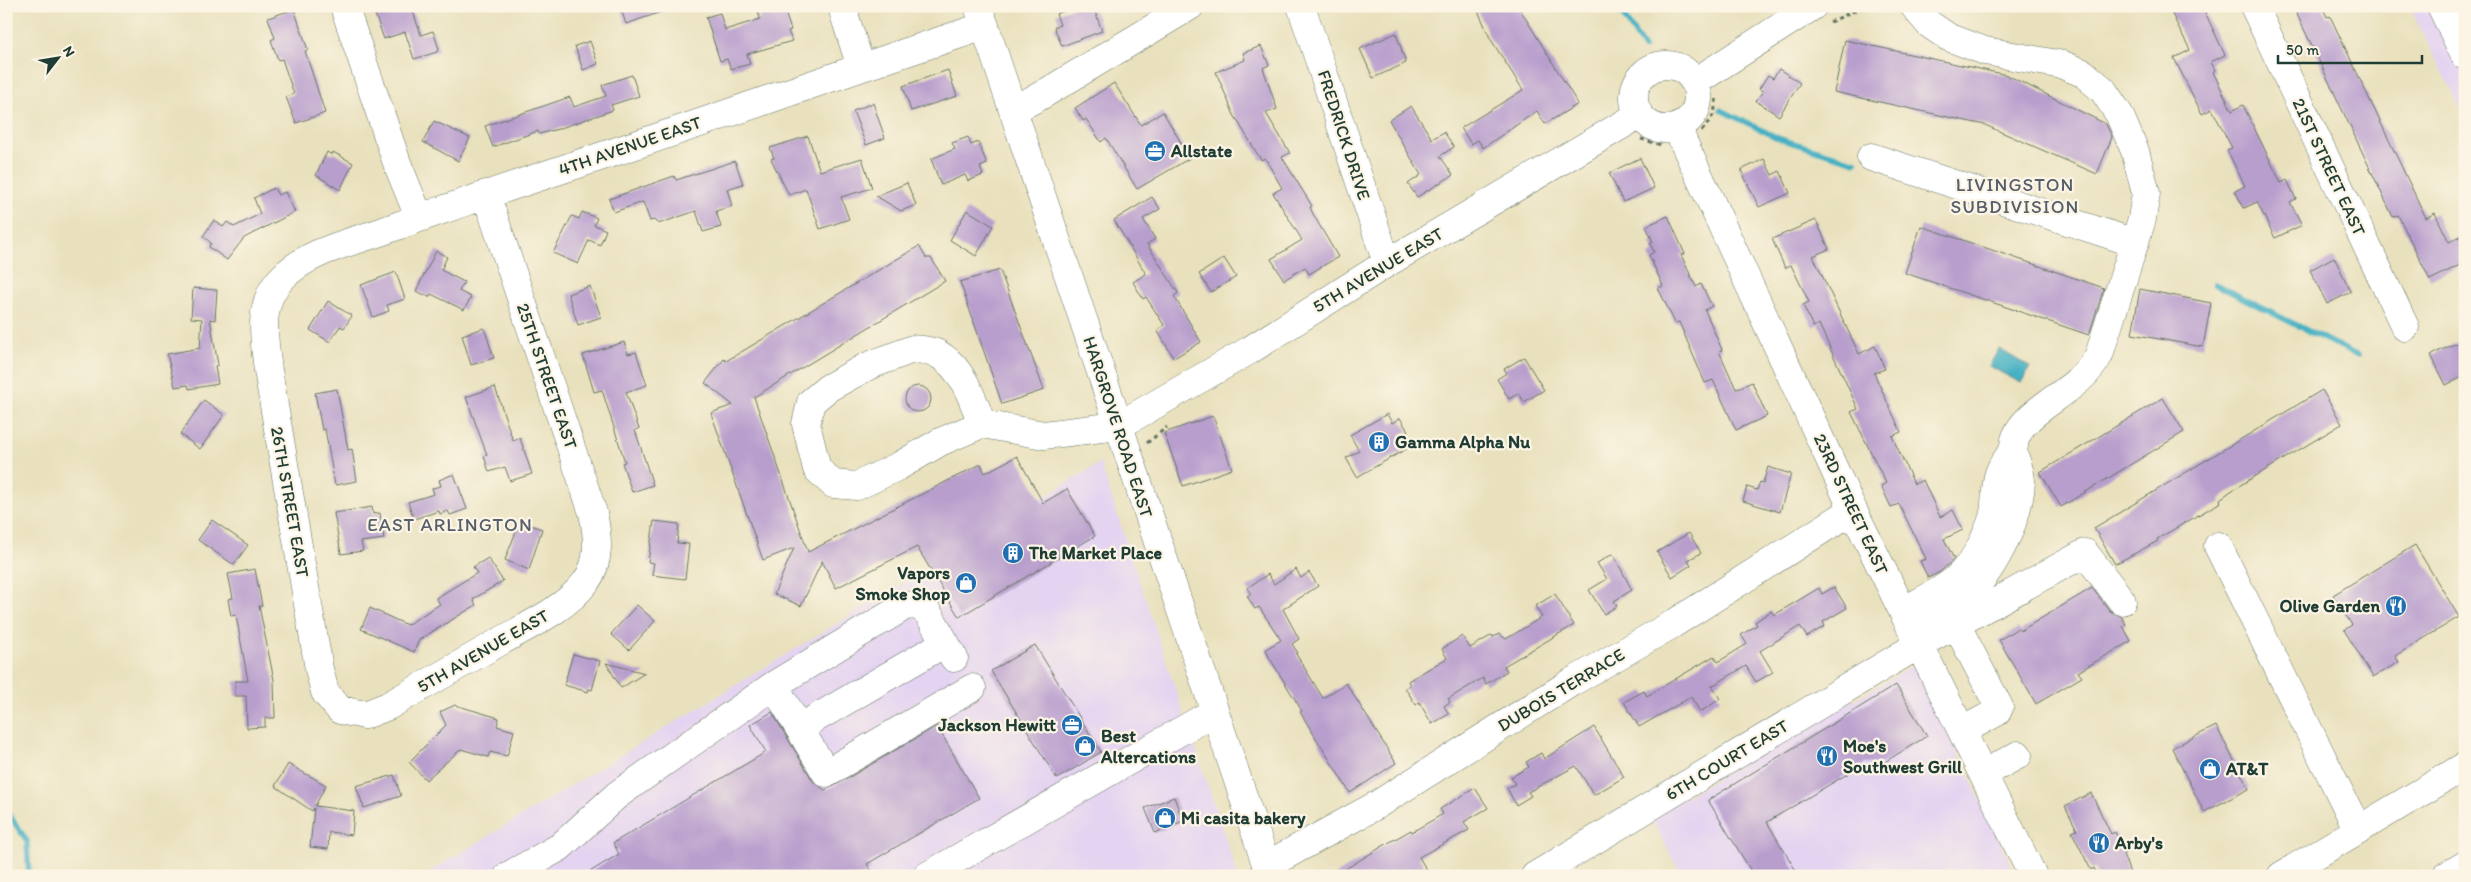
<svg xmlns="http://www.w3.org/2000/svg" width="2471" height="882" font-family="Itim,sans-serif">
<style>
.built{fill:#e4d3f1}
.water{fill:#45b0c3;stroke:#32767c}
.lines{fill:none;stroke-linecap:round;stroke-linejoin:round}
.stream{stroke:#45b0c3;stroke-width:5.5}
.building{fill:#b89ecd}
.minor-casing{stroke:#667664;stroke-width:29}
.major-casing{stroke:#667664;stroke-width:29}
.highway-casing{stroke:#667664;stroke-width:29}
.path{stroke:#667664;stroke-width:3;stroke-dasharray:4 4;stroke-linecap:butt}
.minor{stroke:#fff;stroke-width:28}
.major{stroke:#fff;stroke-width:28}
.highway{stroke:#fff;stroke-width:28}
.labels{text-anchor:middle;stroke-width:4.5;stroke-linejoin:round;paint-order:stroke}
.street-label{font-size:18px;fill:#1f3d34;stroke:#fcf5e5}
.poi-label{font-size:18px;font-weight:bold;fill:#1f3d34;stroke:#fcf5e5;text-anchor:start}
.neighbourhood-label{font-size:19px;letter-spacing:1px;fill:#555f6a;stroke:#fcf5e5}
</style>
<rect width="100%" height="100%" fill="#fcf5e5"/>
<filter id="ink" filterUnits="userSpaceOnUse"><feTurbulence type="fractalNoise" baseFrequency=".02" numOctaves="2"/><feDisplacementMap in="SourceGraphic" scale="10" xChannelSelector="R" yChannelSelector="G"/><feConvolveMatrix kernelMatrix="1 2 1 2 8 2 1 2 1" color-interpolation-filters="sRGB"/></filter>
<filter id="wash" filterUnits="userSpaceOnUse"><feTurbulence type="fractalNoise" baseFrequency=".0096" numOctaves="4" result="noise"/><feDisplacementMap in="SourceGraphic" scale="20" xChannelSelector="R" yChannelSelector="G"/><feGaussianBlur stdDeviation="1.12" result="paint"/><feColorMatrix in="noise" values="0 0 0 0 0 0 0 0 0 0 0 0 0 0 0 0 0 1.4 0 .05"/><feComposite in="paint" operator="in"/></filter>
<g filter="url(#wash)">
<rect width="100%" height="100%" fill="#e9e1bd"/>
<!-- built -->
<path class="built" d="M2409 6H2465V117Z
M1100 463 1238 876H423Z
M1916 664 2016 876H1682L1650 817Z"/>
<!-- water -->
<path class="water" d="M1999 349 2030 367 2021 383 1989 366Z"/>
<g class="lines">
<!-- stream -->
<path class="stream" d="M1617 6 1644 48
M1721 110 1780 139 1856 162
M2215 284 2358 356
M6 810 27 841 29 876"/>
</g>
<g id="blocks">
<!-- building -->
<path class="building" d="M372 6H411L421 35 433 31 439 49 437 52 414 59 405 32 384 39Z
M620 6H669L670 9 626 24Z
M776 6H779L782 13 785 12 791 30 788 31 792 41 747 54 750 64 731 69 727 59 720 61 706 17 720 13 725 30 760 19 758 12Z
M1077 6H1093L1102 31 1062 46 1054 27 1060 25 1056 14Z
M1476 6H1518L1578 104 1545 124 1537 111 1483 148 1478 140 1471 144 1461 128 1523 90 1490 38Z
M2168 6H2202L2225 55 2211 62 2215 70 2213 72 2232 111 2243 105 2281 183 2287 180 2296 199 2290 202 2302 225 2275 238 2257 202 2244 208 2235 191 2245 186 2227 150 2232 148 2212 109 2202 114 2174 58 2190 50Z
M2293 6H2322L2327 17 2330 16 2426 218 2435 213 2449 242 2465 234V260L2459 263 2460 265 2430 280 2398 215 2393 217Z
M294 9 308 50 305 51 325 113 296 123 286 97 294 94 282 59 278 60 271 40 275 38 268 18Z
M1396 33 1406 63 1373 78 1360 49Z
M1845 40 2007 75 2106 124 2112 137 2097 174 1985 125 1834 92Z
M590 41 598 64 583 70 575 46Z
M1261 46 1269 65 1263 68 1277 109 1266 113 1290 153 1282 157 1312 206 1310 207 1313 214 1338 257 1309 274 1305 267 1284 280 1271 259 1302 240 1273 193 1282 188 1265 158 1261 160 1234 115 1216 72 1245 60 1243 53Z
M1779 69 1800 83 1779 116 1756 101 1763 91 1759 89 1768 75 1773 78Z
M948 70 957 96 911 111 903 86Z
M632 75 639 96 611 105 613 110 558 129 539 134 538 131 493 147 485 126 570 97 574 107 606 96 602 85Z
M1114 83 1141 125 1163 112 1190 158 1137 189 1106 138 1101 142 1086 119 1083 121 1075 108Z
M873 103 885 138 866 145 853 111Z
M1411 106 1432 139 1444 132 1454 147 1440 156 1453 175 1417 197 1408 184 1421 175 1389 120Z
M434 121 470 138 458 161 423 142Z
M808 136 820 171 862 158 872 188 841 197 849 219 820 229 806 189 789 195 771 159 774 158 770 148Z
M968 137 971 145 978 142 987 164 980 167 983 175 968 181 965 175 941 185 931 159 955 149 952 143Z
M327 152 332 155 333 152 353 163 340 190 316 175Z
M1640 158 1654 188 1623 202 1609 173Z
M1764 159 1772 175 1780 171 1790 193 1759 207 1741 170Z
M735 161 743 184 727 189 732 206 716 211 721 227 703 232 696 211 658 224 654 220 650 221 643 202 614 212 609 199 674 176 676 180Z
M907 183 916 205 901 211 876 196Z
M274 188 278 195 285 192 295 212 244 238 227 260 209 247 211 243 203 236 214 220 223 227 227 222 234 227 260 214 254 198Z
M1152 197 1160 209 1143 219 1155 239 1147 244 1178 293 1174 296 1201 342 1174 358 1157 330 1164 325 1146 297 1143 299 1133 282 1146 274 1114 220Z
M967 210 993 226 976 256 950 240Z
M582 212 597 218 594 225 606 230 600 245 589 240 578 264 553 253 572 216 579 219Z
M1668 216 1685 254 1681 255 1696 287 1701 284 1712 306 1705 310 1722 350 1719 351 1736 389 1752 382 1767 416 1736 430 1713 380 1705 383 1679 322 1675 323 1658 288 1663 286 1649 255 1654 252 1650 243 1653 242 1646 226Z
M1816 220 1829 249 1813 256 1859 354 1875 346 1885 369 1874 373 1901 432 1892 436 1914 484 1923 480 1940 517 1953 510 1963 530 1944 539 1954 559 1940 572 1928 578 1920 561 1926 559 1899 504 1891 507 1881 486 1886 483 1851 412 1858 409 1819 324 1813 327 1803 305 1809 302 1791 265 1785 268 1772 239Z
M1921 226 2104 288 2089 335 1905 273Z
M919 246 926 258H931L945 281 754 397 808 552 981 464 985 473 1017 456 1043 503 1067 489 1095 536 959 617 917 547 836 588 822 561 801 606 774 594 794 548 763 560 711 413 733 405 705 383 724 359 726 361Z
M436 251 447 257 441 270 464 282 459 291 471 297 464 310 431 294 429 297 416 291Z
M2334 257 2351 292 2327 304 2310 270Z
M1224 258 1236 277 1211 292 1199 274Z
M1000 270 1044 390 1002 404 960 282Z
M396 272 405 299 387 305 389 311 373 317 361 285Z
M590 286 601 317 578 325 568 294Z
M193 288 217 290 215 320 210 319 218 365 215 366 218 384 189 389 188 385 175 387 167 354 200 348 202 319 191 318Z
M2140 289 2211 303 2203 347 2132 334Z
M328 301 352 316 344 328 340 326 330 342 310 330Z
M484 328 494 358 471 365 462 335Z
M2465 339V376L2446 385 2431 355Z
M624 342 628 354 636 352 647 385 626 392 639 429 635 430 653 485 632 492 622 463 625 462 602 390 594 392 583 355Z
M1524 357 1544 390 1524 402 1519 393 1509 399 1497 379 1507 373 1504 369Z
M905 399a13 13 0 1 1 26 0a13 13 0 1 1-26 0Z
M495 387 513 441 520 438 532 474 510 481 505 467 489 472 484 456 487 455 466 397Z
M337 389 348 450 352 449 357 481 335 485 325 429 322 430 315 393Z
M2322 390 2342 424 2234 489 2220 499 2221 502 2157 539 2158 541 2115 564 2094 528Z
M2163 398 2184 432 2061 507 2040 472Z
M204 400 224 415 200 449 180 434Z
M1387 414 1392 423 1400 418 1408 431 1400 435 1408 448 1357 477 1346 458 1359 451 1350 435Z
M1213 416 1232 469 1183 486 1164 433Z
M1768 467 1791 474 1780 512 1743 501 1747 487 1757 490 1760 482 1763 483Z
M454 474 467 509 450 515 448 511 440 514 439 511 414 519 408 502 434 494 432 488 441 486 439 480Z
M372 507 373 514 380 513 384 539 361 542 363 551 341 554 334 513Z
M212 520 248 545 234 565 198 540Z
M520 521 542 529 529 570 505 560Z
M654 521 679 524 677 543 689 544 685 579 652 575 654 563 648 562Z
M1689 533 1701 553 1688 560 1691 565 1672 577 1657 552Z
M2415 545 2459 617 2395 656 2399 662 2373 677 2344 630 2352 625 2333 595Z
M1613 554 1632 590 1614 601 1617 606 1604 614 1589 590 1607 579 1597 563Z
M488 558 503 581 473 599 476 605 419 640 414 652 361 629 370 608 407 625 440 604 436 598 477 573 473 567Z
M255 569 262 606H259L274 680 275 718H265V727L247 728 246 696H235V681H248L236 615 231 616 228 599 233 598 228 574Z
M1296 569 1301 578 1309 572 1318 586 1283 609 1299 639 1292 644 1298 653 1296 654 1323 698 1346 683 1396 763 1350 793 1300 712 1302 711 1269 657 1266 649 1281 640 1259 607 1255 609 1247 596 1251 594 1247 588 1268 574 1274 584Z
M1834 587 1847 608 1823 622 1825 626 1807 637 1800 626 1760 651 1773 672 1756 682 1746 666 1712 686 1720 699 1700 712 1691 697 1639 727 1624 702 1644 691 1647 696 1714 656 1718 662 1747 644 1741 635 1757 625 1755 622 1771 611 1774 615 1819 588 1822 594Z
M2092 588 2110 611 2121 616 2126 624 2123 626 2131 641 2078 672 2082 677 2036 704 1999 640 2018 628 2020 631Z
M1555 594 1574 625 1504 666 1507 671 1486 684 1483 678 1448 699 1450 702 1444 706 1449 714 1432 724 1419 702 1416 705 1405 688 1410 685 1408 681 1447 658 1442 649 1462 636 1470 648 1492 635 1493 637 1499 634 1506 639 1542 617 1535 606Z
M637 605 655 621 629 650 611 634Z
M1035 645 1101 752 1057 779 991 671Z
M573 654 600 661 592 690 589 689 588 692 564 685Z
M606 663 645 673 621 688Z
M1896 685 1927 736 1883 763 1864 764 1767 822 1799 876H1754L1708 800Z
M455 705 499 718 497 726 514 731 507 756 490 752 488 757 461 749 426 780 409 762 446 725 440 712Z
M772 712 813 781 825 790 834 786 937 726 979 798 867 864 871 870 862 876H583L619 854 613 843 766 752 750 725Z
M2216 726 2249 789 2204 812 2172 748Z
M1594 727 1624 777 1594 795 1576 766 1528 792 1531 796 1516 805 1507 788 1515 784 1511 777 1529 767 1526 762 1541 753 1544 759Z
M288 764 326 785 315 806 354 811 352 835 329 832 328 849 310 847 314 808 312 811 275 786Z
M394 775 401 796 364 808 356 786Z
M1475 788 1488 808 1464 822 1469 830 1419 857 1430 876H1334L1383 846 1411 830 1412 832 1443 814 1440 809Z
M2091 793 2111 834 2115 832 2125 852 2123 854 2131 876H2098L2094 868 2091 870 2072 832 2077 830 2065 806Z
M1174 797 1183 821 1155 833 1145 808Z"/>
</g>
</g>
<g filter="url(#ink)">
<use href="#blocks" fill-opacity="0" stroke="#667664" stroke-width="1"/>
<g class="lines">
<!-- minor casing -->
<g class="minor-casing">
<path id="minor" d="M344 6 397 163 419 217
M847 6 844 14 861 67
M1301 6 1387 263
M1914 6 1929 24 1948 37 1985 51 2063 65 2083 73 2103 90 2119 114 2135 151 2146 193 2142 219 2099 355C2080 392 2028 406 2016 437 2014 441 2014 448 2013 452
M2254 6 2405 327
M2441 6 2465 56
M1634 97a32 32 0 1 1 64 0a32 32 0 1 1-64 0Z
M1695 82 1813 6
M1013 110 1042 95 1190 6
M1677 128 1853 510 2033 876
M1871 157 2135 243
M486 194 593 513C598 537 601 562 585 583 565 609 529 625 501 641 463 663 426 684 388 706L365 715 340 710 325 692 319 669 268 370C264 338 257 303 282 278 309 250 351 243 386 230 444 209 503 189 563 169 704 123 844 72 985 26
M913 349C920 350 930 350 936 353 962 366 973 399 982 424L940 442 899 466 857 486 833 484 817 469 806 424 811 402 828 388 868 366Z
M982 424 1044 435 1118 426 1250 350 1387 263 1639 115
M2218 546 2358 830
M1903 611C1941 590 1963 583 1983 542 1987 533 1992 523 1994 513 1998 486 1992 474 2013 452 2016 462 2021 471 2021 482 2019 519 1993 576 1961 599 1946 609 1928 618 1911 627
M1956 624 1999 707 1997 712 1962 731
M945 643 799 728 826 773 972 688
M774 685 799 728
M1983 774 2018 755
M1266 866 1375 806 1572 682 1673 624 1853 510
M508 876 560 847 617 795 774 685 905 606 918 605 928 613 954 658
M927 876 1214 712
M1535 876 1920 644 2085 553 2122 601
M2281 876 2465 766"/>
</g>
<!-- major casing -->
<g class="major-casing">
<path id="major" d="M978 6 1270 876"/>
</g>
<!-- highway casing -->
<g class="highway-casing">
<path id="highway" d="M2446 876 2465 865"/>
</g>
<!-- path -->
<path class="path" d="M1830 22 1865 6
M1702 131 1714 114 1717 96
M1641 139 1661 145
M1147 443 1167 427"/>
<!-- minor -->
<use href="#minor" class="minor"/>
<!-- major -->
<use href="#major" class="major"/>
<!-- highway -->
<use href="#highway" class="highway"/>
</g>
</g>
<!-- icons -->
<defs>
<g id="office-disc" transform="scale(1.125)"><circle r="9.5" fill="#1f6fb2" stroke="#fcf5e5"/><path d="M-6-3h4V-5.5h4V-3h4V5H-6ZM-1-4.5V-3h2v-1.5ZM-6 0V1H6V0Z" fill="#fff"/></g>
<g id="building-disc" transform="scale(1.125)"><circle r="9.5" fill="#1f6fb2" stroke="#fcf5e5"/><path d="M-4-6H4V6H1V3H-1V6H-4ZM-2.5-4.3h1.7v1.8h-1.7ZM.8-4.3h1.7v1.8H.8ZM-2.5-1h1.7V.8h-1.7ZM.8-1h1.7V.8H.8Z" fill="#fff"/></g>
<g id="shop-disc" transform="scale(1.125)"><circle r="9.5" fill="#1f6fb2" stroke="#fcf5e5"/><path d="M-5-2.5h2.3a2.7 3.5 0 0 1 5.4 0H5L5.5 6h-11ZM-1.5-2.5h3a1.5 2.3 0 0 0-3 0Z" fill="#fff"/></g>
<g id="restaurant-disc" transform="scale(1.125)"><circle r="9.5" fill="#1f6fb2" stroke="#fcf5e5"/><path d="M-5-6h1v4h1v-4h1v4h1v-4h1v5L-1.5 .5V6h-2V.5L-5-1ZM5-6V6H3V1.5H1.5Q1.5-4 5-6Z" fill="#fff"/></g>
</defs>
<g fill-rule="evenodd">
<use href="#office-disc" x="1155" y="151"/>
<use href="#building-disc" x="1379" y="442"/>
<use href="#building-disc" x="1013" y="553"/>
<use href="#shop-disc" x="966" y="583"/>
<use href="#restaurant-disc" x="2396" y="606"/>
<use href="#office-disc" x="1072" y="725"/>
<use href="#shop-disc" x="1085" y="746"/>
<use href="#restaurant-disc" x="1827" y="756"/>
<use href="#shop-disc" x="2210" y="769"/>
<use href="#shop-disc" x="1165" y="818"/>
<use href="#restaurant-disc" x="2099" y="843"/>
</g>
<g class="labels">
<!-- street labels -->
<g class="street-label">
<text transform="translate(1344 135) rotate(72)" y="6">FREDRICK DRIVE</text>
<text transform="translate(630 146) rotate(-19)" y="6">4TH AVENUE EAST</text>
<text transform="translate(2329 167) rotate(65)" y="6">21ST STREET EAST</text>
<text transform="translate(1378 270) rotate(-31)" y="6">5TH AVENUE EAST</text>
<text transform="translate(547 376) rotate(71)" y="6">25TH STREET EAST</text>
<text transform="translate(1118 427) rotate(72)" y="6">HARGROVE ROAD EAST</text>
<text transform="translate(290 502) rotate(80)" y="6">26TH STREET EAST</text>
<text transform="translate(1851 504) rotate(65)" y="6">23RD STREET EAST</text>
<text transform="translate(483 651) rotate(-30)" y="6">5TH AVENUE EAST</text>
<text transform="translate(1561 690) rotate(-31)" y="6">DUBOIS TERRACE</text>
<text transform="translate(1727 760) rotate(-31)" y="6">6TH COURT EAST</text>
</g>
<!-- poi labels -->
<g class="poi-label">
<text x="1171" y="157">Allstate</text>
<text x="1395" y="448">Gamma Alpha Nu</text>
<text x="1029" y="559">The Market Place</text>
<text x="950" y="579" text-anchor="end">Vapors<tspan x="950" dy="21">Smoke Shop</tspan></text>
<text x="2380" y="612" text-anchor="end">Olive Garden</text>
<text x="1056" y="731" text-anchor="end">Jackson Hewitt</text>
<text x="1101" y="742">Best<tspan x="1101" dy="21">Altercations</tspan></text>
<text x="1843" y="752">Moe's<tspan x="1843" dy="21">Southwest Grill</tspan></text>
<text x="2226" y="775">AT&amp;T</text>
<text x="1181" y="824">Mi casita bakery</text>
<text x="2115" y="849">Arby's</text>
</g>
<!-- neighbourhood labels -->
<g class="neighbourhood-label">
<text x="2015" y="191">LIVINGSTON<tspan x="2015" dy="22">SUBDIVISION</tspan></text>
<text x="450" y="531">EAST ARLINGTON</text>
</g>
</g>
<!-- margin -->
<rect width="2471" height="882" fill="none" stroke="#fcf5e5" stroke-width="25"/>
<!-- north arrow -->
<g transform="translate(58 58) rotate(59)" stroke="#fcf5e5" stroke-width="4" paint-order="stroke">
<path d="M0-4L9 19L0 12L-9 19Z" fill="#1f3d34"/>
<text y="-8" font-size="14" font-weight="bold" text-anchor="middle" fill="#1f3d34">N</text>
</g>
<!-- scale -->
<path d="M2278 55v8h144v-8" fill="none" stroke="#1f3d34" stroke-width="2.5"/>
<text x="2286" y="55" font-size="15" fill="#1f3d34" stroke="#fcf5e5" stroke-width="4" paint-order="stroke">50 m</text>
</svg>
